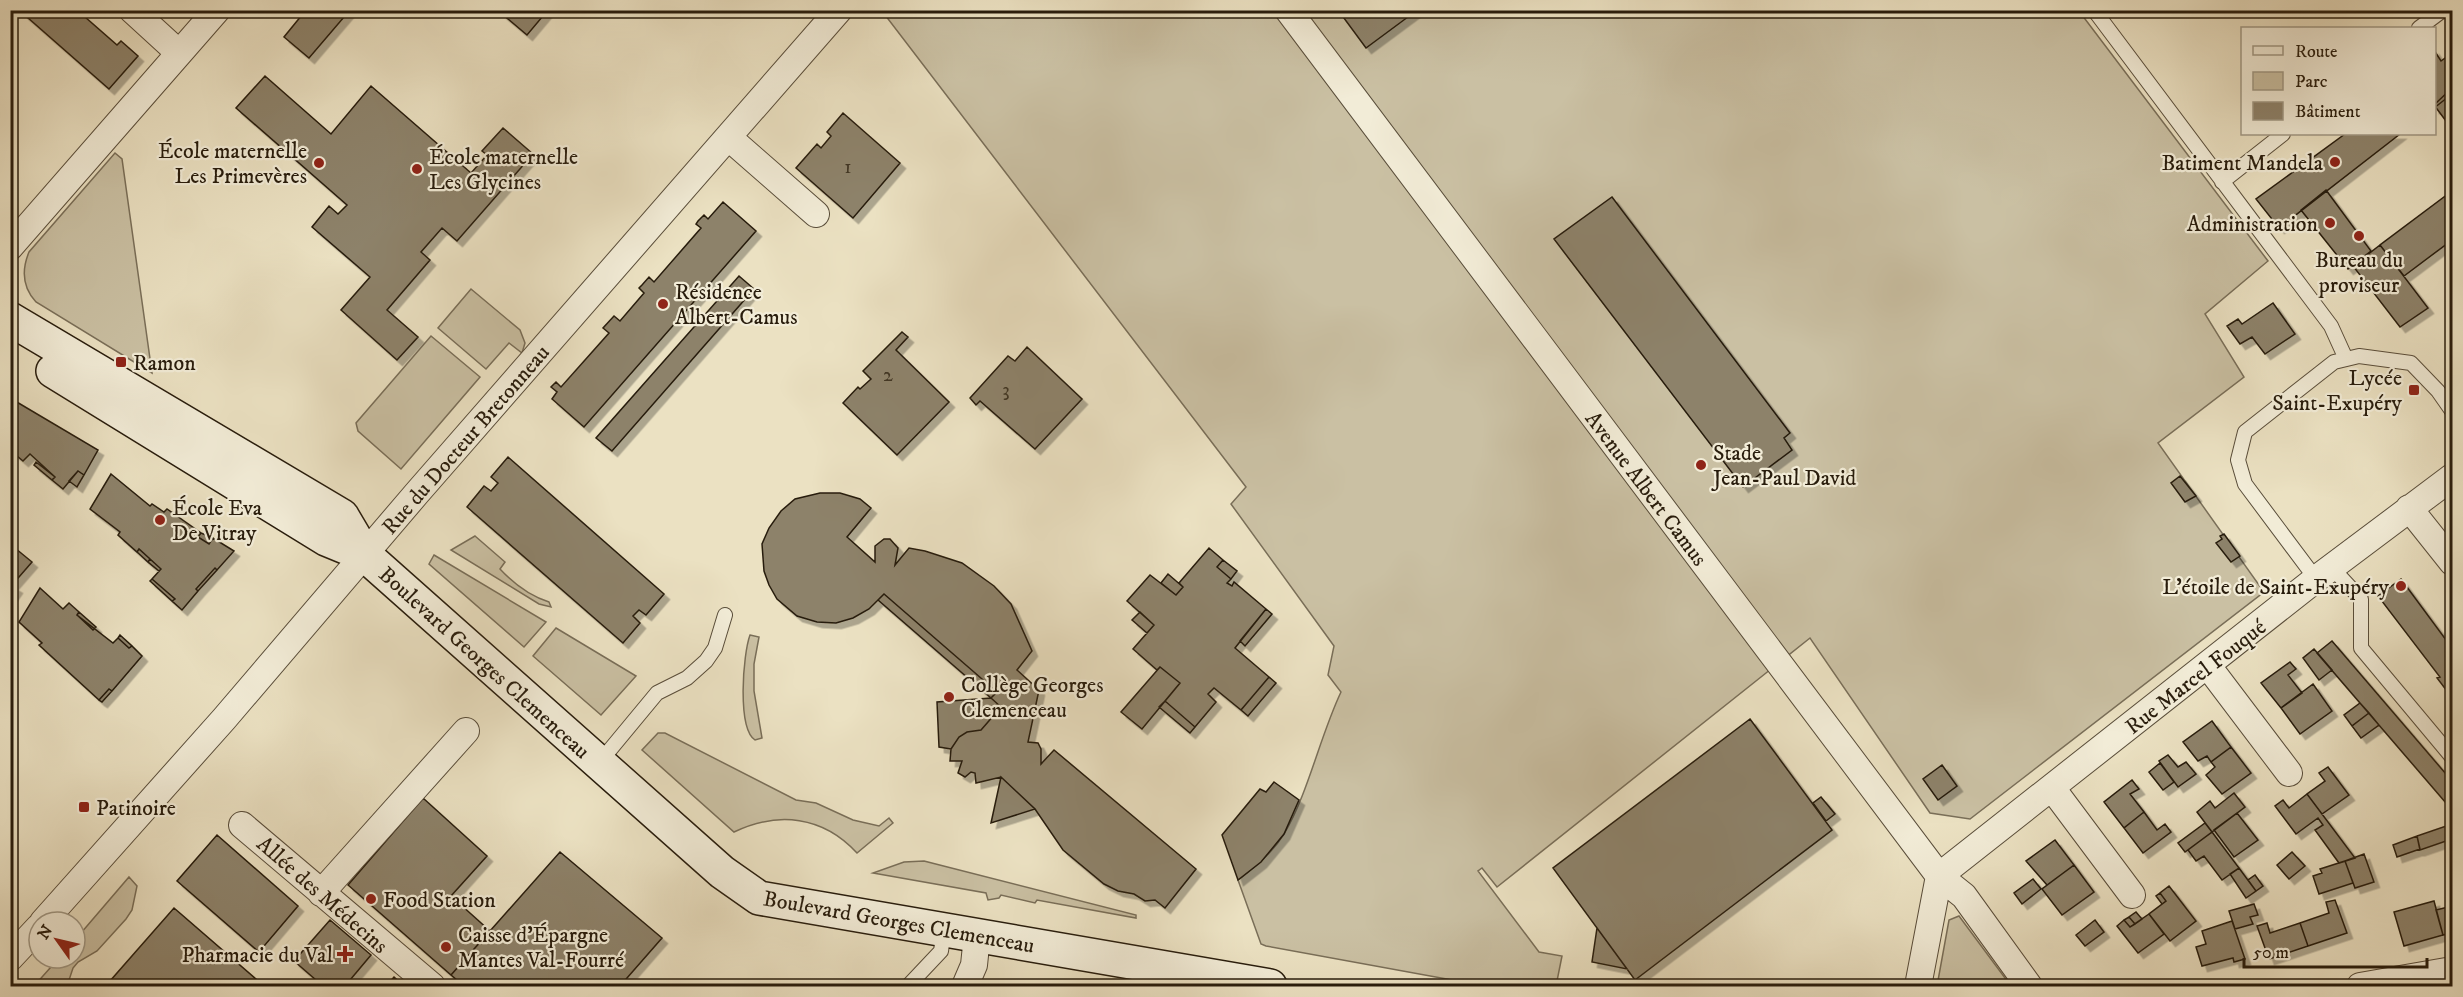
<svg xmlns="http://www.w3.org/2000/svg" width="2463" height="997" font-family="'IM FELL DW Pica',serif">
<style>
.green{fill:#cac0a3;stroke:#796e58;stroke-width:1.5}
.building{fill:#8d826b;stroke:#281c0c;stroke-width:1.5;filter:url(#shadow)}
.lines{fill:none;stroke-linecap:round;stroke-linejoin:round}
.lane-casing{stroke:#594d3a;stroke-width:16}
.street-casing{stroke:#594d3a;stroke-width:28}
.secondary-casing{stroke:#281c0c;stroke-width:36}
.lane{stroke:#f2ecd7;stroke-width:14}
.street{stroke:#f2ecd7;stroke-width:26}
.secondary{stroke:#f2ecd7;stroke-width:33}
.poi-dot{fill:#8f2418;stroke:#f2ecd7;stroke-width:2}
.labels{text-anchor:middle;stroke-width:4.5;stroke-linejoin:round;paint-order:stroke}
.number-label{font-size:20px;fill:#413624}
.poi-label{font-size:22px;fill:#281c0c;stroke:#f2ecd7;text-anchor:start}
.street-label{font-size:22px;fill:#281c0c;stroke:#f2ecd7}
</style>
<defs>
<filter id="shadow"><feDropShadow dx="5.5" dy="5.5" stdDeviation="0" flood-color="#0004"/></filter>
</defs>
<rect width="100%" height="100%" fill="#ebe1c2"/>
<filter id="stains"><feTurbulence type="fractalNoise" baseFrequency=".00333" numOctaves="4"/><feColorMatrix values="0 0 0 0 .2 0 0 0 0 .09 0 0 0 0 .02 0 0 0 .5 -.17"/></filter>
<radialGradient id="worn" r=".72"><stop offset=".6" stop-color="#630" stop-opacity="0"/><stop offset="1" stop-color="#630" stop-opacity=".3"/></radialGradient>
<!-- green -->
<path class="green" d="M882 11H2079L2268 261 2205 314 2244 377 2158 443 2264 592 1970 819 1930 813 1810 638 1497 887 1482 868 1478 871 1539 952 1562 956 1556 986H1485L1266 946 1261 944 1238 880C1255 867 1272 853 1284 834 1308 794 1320 736 1341 692L1328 675 1334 646 1231 504 1246 487Z
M115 153 122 159 152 373 36 302C22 287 22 269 29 252Z
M471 289 520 330 525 343 522 353 509 343 486 369 438 328Z
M431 336 480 377 401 469 358 431 356 423Z
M475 536 505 562 500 569C513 583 530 596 549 602L551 607 539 604 451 550Z
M434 555 546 622 524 647 429 564Z
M556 628 636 676 601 715 533 656Z
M750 635 759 637 754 664V691L762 738 755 740C737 728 743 654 750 635Z
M658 733H665L796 800 816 803 853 820 879 826 889 818 893 823 857 853C823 816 778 811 734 832L642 750Z
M924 861 1136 915V918L1037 900 1035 903 1001 895 999 898 988 900 986 893 873 873 904 862Z
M129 877 137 886 132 910 126 919 97 951 78 962 73 968 67 986H34L59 958H75V940Z
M1959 916 2011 986H1937L1949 920Z"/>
<!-- building -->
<path class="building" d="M19 10H77L117 45 121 41 138 56 109 89Z
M306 10H350L309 58 284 37Z
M503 10H548L527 35 501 13Z
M1338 10H1415L1416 11 1366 48Z
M2434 50 2441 61 2452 53V94L2434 108Z
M265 76 331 134 371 86 471 173 487 155 482 151 503 128 533 154 457 241 442 228 421 252 430 260 387 310 418 337 397 360 341 310 370 277 312 227 329 206 338 214 347 205 236 108Z
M2452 88V129L2434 105Z
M843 113 900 163 853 218 796 168 817 144 821 148 831 136 827 132Z
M2345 134H2400L2279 228 2256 199Z
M2326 190 2371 251 2348 269 2301 210Z
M2452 191V240L2404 276 2380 245Z
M1612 197 1790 433 1784 438 1792 450 1743 487 1554 239Z
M723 202 756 231 584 427 552 399 557 392 551 387 556 382 561 387 609 333 603 328 614 316 620 321 644 293 639 288 642 285 649 277 654 282 701 228 696 224 698 221 704 215 708 219Z
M2380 245 2428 308 2400 327 2353 266Z
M739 276 754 289 612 451 596 438Z
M2273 303 2295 334 2265 354 2252 337 2240 344 2227 326 2238 319 2242 324Z
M902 332 908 337 896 350 949 402 897 455 843 403 858 387 860 389 871 379 863 371Z
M1027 347 1082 399 1035 449 980 401 976 405 970 398 1008 356 1015 361Z
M10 398 98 450 84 475 78 471 63 489 52 480 55 477 30 454 23 461 10 450Z
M508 457 664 594 646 615 639 610 633 616 640 623 623 643 467 507 484 486 491 491 498 483 491 477Z
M36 462 55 477 52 480 34 465Z
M78 471 84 475 77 487 69 481Z
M111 474 150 506 152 504 164 512 167 509 201 533 198 537 209 544 213 538 234 551 217 570 215 568 196 589 198 591 182 610 172 601 175 599 152 579 161 569 139 549 137 552 118 535 120 532 90 509Z
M2180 476 2196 496 2185 502 2171 483Z
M820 493H840L860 499 871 508 847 537 875 562V546L884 539H890L898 548 895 565 909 548 925 551 962 563 994 586 1011 604 1032 651 1017 670 1039 690 1028 742 1038 743 1041 749V764L1054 750 1196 869 1165 908 1155 900 1145 901 1134 894 1118 891 1104 884 1063 850 1035 809 1001 777 976 783 975 773 971 772 965 777 958 773 962 761H950L951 749 959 737 967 732 981 730 1001 707 991 698 997 692 884 594 869 609 853 618 836 623 817 622 797 616 777 599 769 585 764 571 762 544 769 528 781 511 795 499Z
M201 533 213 538 209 544 198 537Z
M2224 534 2240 556 2231 562 2216 543 2222 539 2220 536Z
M10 544 32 562 12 585 17 588 10 598Z
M1209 548 1223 560 1217 567 1231 579 1227 583 1232 586 1234 582 1266 609 1235 648 1269 677 1241 710 1214 688 1208 694 1216 702 1195 727 1165 701 1180 683 1160 667 1157 670 1133 649 1154 625 1127 601 1150 575 1176 595 1183 587 1179 583Z
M139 549 150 559 148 562 137 552Z
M150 559 161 569 159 571 148 562Z
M1223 560 1237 571 1231 579 1217 567Z
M215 568 217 570 198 591 196 589Z
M1168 574 1183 587 1176 595 1161 583Z
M152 579 175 599 172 601 150 581Z
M2401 579 2452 648V694L2449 690 2447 691 2437 678 2440 677 2378 596Z
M40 588 63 609 69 603 79 612 77 615 113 643 118 638 129 648 132 646 142 656 112 691 109 689 99 700 39 645 42 643 19 622Z
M884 594 997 692 991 698 878 600Z
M1266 609 1272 614 1245 646 1240 641Z
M79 612 96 627 93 630 77 615Z
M1140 612 1154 625 1147 633 1132 620Z
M120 635 132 646 129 648 118 638Z
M2332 641 2452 781V810L2317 653Z
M2314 649 2332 670 2319 680 2303 658Z
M2290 662 2296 669 2288 675 2302 693 2281 708 2261 683Z
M1160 667 1180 683 1142 729 1121 712Z
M1269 677 1276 683 1248 716 1241 710Z
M2313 684 2332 711 2300 734 2281 708Z
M109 689 112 691 102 702 99 700Z
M991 698 1001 707 981 730 967 732 959 737 951 749 939 747 937 702Z
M1165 701 1195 727 1190 733 1159 707Z
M2360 703 2369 713 2352 726 2344 715Z
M2369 713 2379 725 2361 738 2352 726Z
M1750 719 1832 830 1635 980 1553 868Z
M2212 721 2231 747 2211 762 2207 756 2198 761 2183 742Z
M2231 747 2251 773 2222 794 2206 775 2215 767 2211 762Z
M2168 755 2178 767 2186 762 2196 774 2178 787 2159 761Z
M2160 763 2174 782 2163 790 2149 772Z
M1942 765 1957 786 1938 800 1923 779Z
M2328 767 2349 795 2322 814 2307 794 2325 781 2319 773Z
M1001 777 1035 809 991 823Z
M2132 780 2139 789 2130 794 2144 812 2124 828 2104 802Z
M1274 782 1299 800 1284 834 1261 862 1238 880 1222 835 1260 789 1266 792Z
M2234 793 2245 807 2212 832 2197 812 2210 801 2215 808Z
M2307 794 2355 858 2339 863 2315 830 2323 825 2318 818 2296 834 2275 806 2283 800 2289 808Z
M1821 797 1835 814 1826 821 1813 803Z
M423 798 487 856 451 896 490 931 451 975 348 885Z
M2144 812 2157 830 2165 824 2171 832 2143 853 2124 828Z
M2237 813 2258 840 2234 857 2214 830Z
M2205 823 2212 832 2185 852 2178 843Z
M2452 824V839L2420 850 2417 836Z
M2212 832 2239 868 2222 880 2204 856 2196 861 2188 850Z
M217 835 298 906 259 952 177 881Z
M2417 836 2420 849 2397 857 2393 845Z
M2055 840 2074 865 2047 885 2026 861Z
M560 852 662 938 620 986H464L451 975Z
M2292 852 2305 866 2289 879 2277 865Z
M2364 854 2374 882 2355 888 2345 861Z
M2345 861 2353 883 2319 894 2313 876 2322 873 2320 869Z
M2074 865 2094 892 2062 915 2042 889Z
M2239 868 2256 891 2246 898 2230 874Z
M2255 875 2263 886 2256 891 2248 880Z
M2033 879 2041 889 2022 904 2014 893Z
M2169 886 2196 921 2170 941 2149 914 2166 901 2160 893Z
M2160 893 2166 901 2162 904 2156 896Z
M2335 900 2347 933 2308 946 2300 923 2329 913 2326 902Z
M2434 901 2443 935 2404 946 2394 912Z
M2254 904 2258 915 2250 917 2253 924 2235 929 2229 911Z
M2452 906V933L2443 935 2436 910Z
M174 908 264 986H116L110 981Z
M2136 912 2142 919 2135 924 2129 917Z
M2149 914 2164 934 2138 953 2117 926 2124 920 2130 927Z
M2129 917 2135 924 2130 927 2124 920Z
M330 920 371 955 345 986H323L294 961Z
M2095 920 2104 932 2085 946 2076 935Z
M2232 921 2245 959 2234 962 2233 958 2202 966 2196 947 2206 944 2202 931Z
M2267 923 2270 933 2300 923 2308 946 2269 959 2257 926Z
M1597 928 1627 969 1592 962Z
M394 977 404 986H386Z"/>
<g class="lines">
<!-- lane casing -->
<g class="lane-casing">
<path id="lane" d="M2094 10 2331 326 2346 359
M2419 28 2443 10
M2222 182 2283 134
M2332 568 2361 599V648L2452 757
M2316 579 2245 484 2238 460 2245 432 2334 362 2359 356 2411 363 2438 391 2452 411
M599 763 657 693 687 678 706 661 715 648 725 615
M908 986 941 951 944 930"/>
</g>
<!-- street casing -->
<g class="street-casing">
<path id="street" d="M132 10 179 53
M1288 10 1939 876 1918 986
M728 137 816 214
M10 247 217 10
M2409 508 2452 562
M2208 666 2289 773
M2052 788 2132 895
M242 825 432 986
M321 893 466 731
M43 922 224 719 417 493 839 10
M10 958 39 927
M965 986 974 965 977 936
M2029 986 1964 896 1939 876 2316 579 2452 477
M2360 986 2452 970"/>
</g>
<!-- secondary casing -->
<g class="secondary-casing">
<path id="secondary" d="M10 319 342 516 365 555 722 872 759 898 1270 986
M53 371 326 539 365 555"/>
</g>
<!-- lane -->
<use href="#lane" class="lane"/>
<!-- street -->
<use href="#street" class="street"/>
<!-- secondary -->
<use href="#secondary" class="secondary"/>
</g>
<!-- markers -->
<g class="poi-dot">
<circle cx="2335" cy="162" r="6"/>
<circle cx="319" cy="163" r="6"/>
<circle cx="417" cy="169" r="6"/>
<circle cx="2330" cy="223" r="6"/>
<circle cx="2359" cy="236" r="6"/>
<circle cx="663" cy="304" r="6"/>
<rect x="115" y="356" width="12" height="12" rx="3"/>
<rect x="2408" y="384" width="12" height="12" rx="3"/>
<circle cx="1701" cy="465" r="6"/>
<circle cx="160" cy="520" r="6"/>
<circle cx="2401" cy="586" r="6"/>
<circle cx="949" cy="697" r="6"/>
<rect x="78" y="801" width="12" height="12" rx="3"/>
<circle cx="371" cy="899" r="6"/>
<circle cx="446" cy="947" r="6"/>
<path d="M342 945h6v6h6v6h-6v6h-6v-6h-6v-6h6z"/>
</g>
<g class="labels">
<!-- number labels -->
<g class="number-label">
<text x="848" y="173">1</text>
<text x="888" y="381">2</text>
<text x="1006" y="396">3</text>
</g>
<!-- poi labels -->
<g class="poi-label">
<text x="307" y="158" text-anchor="end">École maternelle<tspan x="307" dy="25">Les Primevères</tspan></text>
<text x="429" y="164">École maternelle<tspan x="429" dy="25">Les Glycines</tspan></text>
<text x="2323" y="170" text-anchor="end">Batiment Mandela</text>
<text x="2318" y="231" text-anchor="end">Administration</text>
<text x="2359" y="267" text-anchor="middle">Bureau du<tspan x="2359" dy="25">proviseur</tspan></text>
<text x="675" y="299">Résidence<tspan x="675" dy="25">Albert-Camus</tspan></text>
<text x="133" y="370">Ramon</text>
<text x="2402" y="385" text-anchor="end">Lycée<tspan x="2402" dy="25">Saint-Exupéry</tspan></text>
<text x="1713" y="460">Stade<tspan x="1713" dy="25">Jean-Paul David</tspan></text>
<text x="172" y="515">École Eva<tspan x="172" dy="25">De Vitray</tspan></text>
<text x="2389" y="594" text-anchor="end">L'étoile de Saint-Exupéry</text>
<text x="961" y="692">Collège Georges<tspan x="961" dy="25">Clemenceau</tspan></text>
<text x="96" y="815">Patinoire</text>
<text x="383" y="907">Food Station</text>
<text x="458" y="942">Caisse d'Épargne<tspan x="458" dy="25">Mantes Val-Fourré</tspan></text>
<text x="333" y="962" text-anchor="end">Pharmacie du Val</text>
</g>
<!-- street labels -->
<g class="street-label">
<text transform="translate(465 439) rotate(-49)" y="8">Rue du Docteur Bretonneau</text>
<text transform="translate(1647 488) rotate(53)" y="8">Avenue Albert Camus</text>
<text transform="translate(485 662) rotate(42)" y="8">Boulevard Georges Clemenceau</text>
<text transform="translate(2195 676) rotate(-38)" y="8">Rue Marcel Fouqué</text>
<text transform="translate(323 894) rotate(41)" y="8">Allée des Médecins</text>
<text transform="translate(899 921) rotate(10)" y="8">Boulevard Georges Clemenceau</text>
</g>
</g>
<!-- margin -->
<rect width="2463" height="997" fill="none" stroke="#ebe1c2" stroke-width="36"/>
<rect x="12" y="12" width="2439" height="973" fill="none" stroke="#281c0c" stroke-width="3"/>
<rect x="18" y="18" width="2427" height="961" fill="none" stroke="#281c0c" stroke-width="1.5"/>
<!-- legend -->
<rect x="2241" y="27" width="195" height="108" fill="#f2ecd7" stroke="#a19986" stroke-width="1.5"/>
<rect x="2253" y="46" width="30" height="9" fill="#f2ecd7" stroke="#a19986" stroke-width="1.5"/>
<text x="2295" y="57" font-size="18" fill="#281c0c">Route</text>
<rect x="2253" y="72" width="30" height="18" fill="#cac0a3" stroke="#a19986" stroke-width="1.5"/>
<text x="2295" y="87" font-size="18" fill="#281c0c">Parc</text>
<rect x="2253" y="102" width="30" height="18" fill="#8d826b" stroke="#a19986" stroke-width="1.5"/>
<text x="2295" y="117" font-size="18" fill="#281c0c">Bâtiment</text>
<!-- north arrow -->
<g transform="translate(57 940) rotate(304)"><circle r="28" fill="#f2ecd7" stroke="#a19986" stroke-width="1.5"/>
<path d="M0-4.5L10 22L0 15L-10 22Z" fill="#8f2418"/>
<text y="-9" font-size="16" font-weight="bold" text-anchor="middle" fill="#281c0c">N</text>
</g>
<!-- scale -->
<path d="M2244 958v9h183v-9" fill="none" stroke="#281c0c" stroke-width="3"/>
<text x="2253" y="958" font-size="18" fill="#281c0c" stroke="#f2ecd7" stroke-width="4.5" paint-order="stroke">50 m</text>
<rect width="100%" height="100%" filter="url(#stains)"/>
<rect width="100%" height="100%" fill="url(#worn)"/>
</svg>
